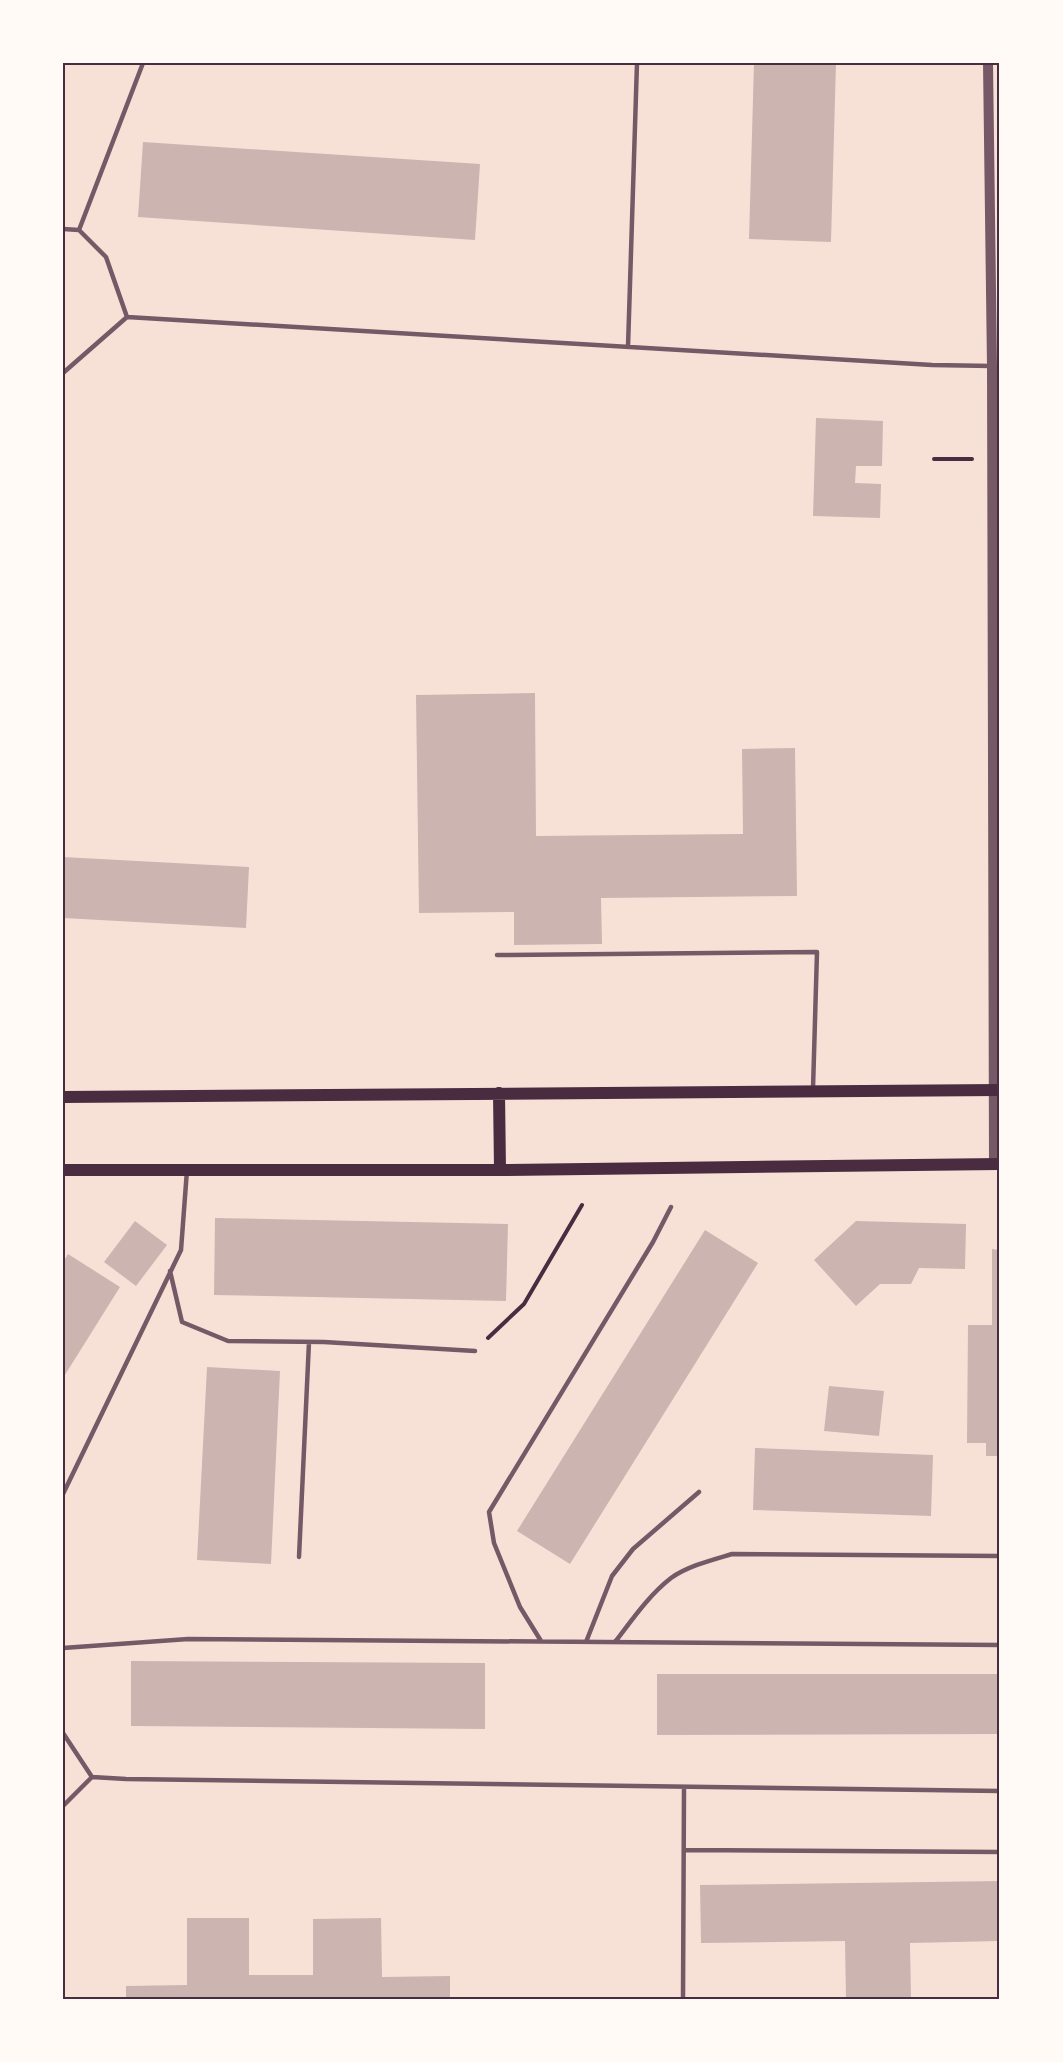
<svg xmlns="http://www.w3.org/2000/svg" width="1063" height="2062" font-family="'DejaVu Sans',sans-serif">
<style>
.building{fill:#ccb4b1}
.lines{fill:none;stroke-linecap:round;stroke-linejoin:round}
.path{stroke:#4a2c40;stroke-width:4}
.service{stroke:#755966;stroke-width:4.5}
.tertiary{stroke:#755966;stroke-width:10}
.secondary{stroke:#4a2c40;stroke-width:12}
.neatline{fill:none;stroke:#4a2c40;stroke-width:2}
</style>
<rect width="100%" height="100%" fill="#f7e1d7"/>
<!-- building -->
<path class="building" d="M754 63H836L831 242 749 239Z
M143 142 480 164 475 240 138 217Z
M816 418 883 421 882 466H856L855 483 881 484 880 518 813 516Z
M535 693 536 836 743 834 742 749 795 748 797 896 601 898 602 944 514 945V912L419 913 416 695Z
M63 857 249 867 246 928 63 918Z
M215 1218 508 1224 506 1301 214 1295Z
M135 1221 167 1245 136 1286 104 1262Z
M856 1221 966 1224 965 1269 919 1268 911 1284H880L856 1306 814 1260Z
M705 1230 758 1263 570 1564 517 1531Z
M992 1249 1000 1250V1456H986V1443H967L968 1325H992Z
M68 1254 120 1287 63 1378V1262Z
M207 1367 280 1371 271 1564 197 1560Z
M829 1386 884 1391 879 1436 824 1431Z
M755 1448 933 1455 931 1516 753 1510Z
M131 1661 485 1663V1729L131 1726Z
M657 1674H1000V1734L657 1735Z
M1000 1881V1941L910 1943 911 1999H846L845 1941 701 1943 700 1885Z
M187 1918H249V1975H313V1919L381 1918 382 1977 450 1976V1999H126V1986L187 1985Z"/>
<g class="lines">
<!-- path -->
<path class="path" d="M934 459H972
M488 1338 524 1304 582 1205"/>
<!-- service -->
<path class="service" d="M63 229 79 230 106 257 127 317 932 365 992 366
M79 230 143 63
M628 347 637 63
M63 373 127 317
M497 955 817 952 813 1089
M170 1271 182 1322 228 1341 324 1342 475 1351
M63 1494 181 1250 187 1170
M299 1557 309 1342
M541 1641 520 1607 494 1543 489 1512 653 1242 671 1207
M586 1642 612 1576 633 1549 699 1492
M615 1642C632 1620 648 1596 671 1578 688 1566 712 1560 732 1554L1000 1556
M63 1648 188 1639 1000 1645
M63 1733 92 1777
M92 1777 126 1779 1000 1791
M63 1806 92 1777
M684 1850 1000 1852
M683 1999 684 1787"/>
<!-- tertiary -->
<path class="tertiary" d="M988 63 992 366 994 1164"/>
<!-- secondary -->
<path class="secondary" d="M499 1093 500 1170
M63 1097 1000 1090
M63 1170H500L1000 1164"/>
</g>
<!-- border -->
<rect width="1063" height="2062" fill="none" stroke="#fffaf5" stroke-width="129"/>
<rect x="64" y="64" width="934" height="1934" class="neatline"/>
</svg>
